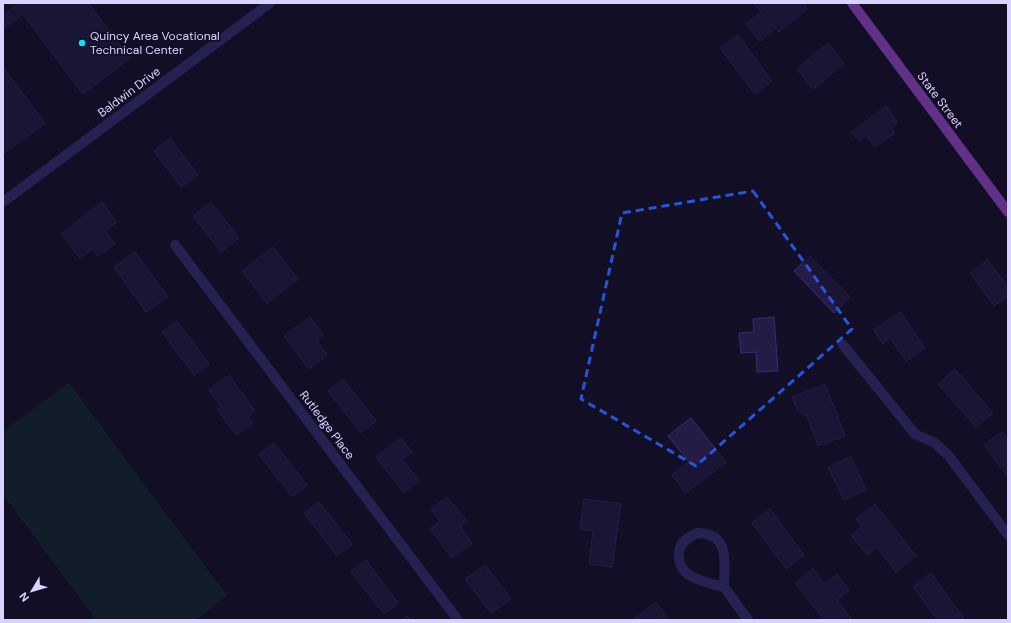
<svg xmlns="http://www.w3.org/2000/svg" width="1011" height="623" font-family="'DM Sans',sans-serif">
<style>
.green{fill:#12302f}
.building{fill:#241b47;stroke:#3b2d73}
.lines{fill:none;stroke-linecap:round;stroke-linejoin:round}
.minor{stroke:#3d3a85;stroke-width:10}
.major{stroke:#c25bff;stroke-width:10}
.marked{fill:none;stroke:#2655da;stroke-width:3;stroke-dasharray:8 5;stroke-linejoin:round}
.poi-dot{fill:#00e5ff;stroke:#130f26;stroke-width:1.5}
.labels{text-anchor:middle;stroke-width:3.5;stroke-linejoin:round;paint-order:stroke}
.poi-label{font-size:12px;fill:#d9d4ff;stroke:#130f26;text-anchor:start}
.street-label{font-size:12px;fill:#d9d4ff;stroke:#130f26}
</style>
<rect width="100%" height="100%" fill="#130f26"/>
<!-- green -->
<path class="green" d="M69 383 227 596 195 620H96L3 494V432Z"/>
<!-- building -->
<path class="building" d="M20 3H88L130 58 83 94 23 14 3 29V16Z
M753 3H803L807 9 779 32 776 28 760 41 746 24 761 12Z
M738 35 772 81 755 94 720 48Z
M828 43 844 63 813 89 797 69Z
M3 67 45 123 3 154Z
M886 106 898 123 891 128 895 133 875 147 866 135 859 141 852 132Z
M170 138 198 175 181 187 154 151Z
M102 202 117 222 105 231 115 244 98 256 92 249 80 258 61 234Z
M211 202 239 238 221 252 193 216Z
M273 247 298 279 267 303 242 271Z
M135 252 168 297 146 312 114 267Z
M810 256 850 297 834 313 794 271Z
M988 260 1008 287V296L994 306 970 273Z
M900 312 925 348 906 361 890 338 883 344 874 330Z
M310 317 323 334 317 341 327 355 309 369 284 336Z
M774 317 778 371 757 372 756 352 741 353 739 333 754 332 753 319Z
M177 321 209 364 194 375 162 332Z
M955 369 993 413 976 427 938 384Z
M229 375 255 411 248 416 253 423 236 435 217 409 221 406 209 390Z
M343 379 376 421 361 433 328 391Z
M825 384 845 436 818 446 807 416 797 410 792 397Z
M691 418 726 462 686 493 672 475 689 462 668 436Z
M1002 432 1008 440V477L984 445Z
M401 438 412 452 402 459 419 481 404 493 376 457Z
M274 443 307 485 292 497 259 454Z
M851 457 866 490 844 500 828 467Z
M447 497 467 521 460 526 472 543 452 558 430 529 440 521 431 509Z
M584 499 621 504 612 567 589 564 593 531 580 529Z
M319 502 352 544 337 556 304 513Z
M875 504 916 556 896 572 877 547 867 555 851 535 862 527 856 519Z
M770 509 804 555 786 569 752 523Z
M366 560 398 603 384 614 351 572Z
M485 565 511 599 491 613 465 579Z
M813 569 825 584 837 574 849 590 837 600 851 618 848 620H824L795 583Z
M931 573 965 620H938L913 587Z
M656 602 670 620H633Z
M407 616 410 620H402Z"/>
<g class="lines">
<!-- minor -->
<path class="minor" d="M3 202 270 3
M175 245 458 620
M843 345 915 434 935 443 948 455 1008 535
M698 533C731 534 724 563 724 587 705 582 676 578 679 552 680 542 688 537 698 533Z
M724 587 748 620"/>
<!-- major -->
<path class="major" d="M852 3 1008 212"/>
</g>
<!-- marked area -->
<path d="M0 0H1011V623H0ZM753 191 852 329 696 466 581 399 622 213Z" fill="#130f26" fill-opacity=".55" fill-rule="evenodd"/>
<path class="marked" d="M753 191 852 329 696 466 581 399 622 213Z"/>
<!-- markers -->
<circle class="poi-dot" cx="82" cy="43" r="4"/>
<g class="labels">
<!-- poi labels -->
<g class="poi-label">
<text x="90" y="40">Quincy Area Vocational<tspan x="90" dy="14">Technical Center</tspan></text>
</g>
<!-- street labels -->
<g class="street-label">
<text transform="translate(129 92) rotate(-37)" y="4">Baldwin Drive</text>
<text transform="translate(940 100) rotate(53)" y="4">State Street</text>
<text transform="translate(327 425) rotate(53)" y="4">Rutledge Place</text>
</g>
</g>
<!-- border -->
<rect width="1011" height="623" fill="none" stroke="#d9d4ff" stroke-width="8"/>
<!-- north arrow -->
<g transform="translate(32 591) rotate(232)" stroke="#130f26" stroke-width="3" paint-order="stroke">
<path d="M0-3L7 15L0 10L-7 15Z" fill="#d9d4ff"/>
<text y="-6" font-size="11" font-weight="bold" text-anchor="middle" fill="#d9d4ff">N</text>
</g>
</svg>
